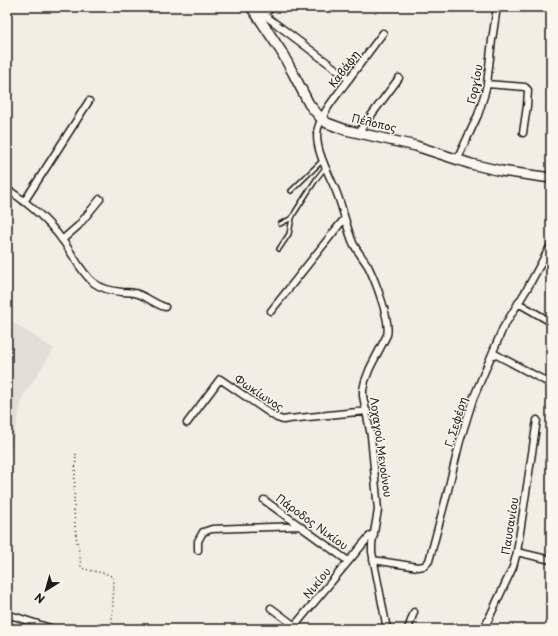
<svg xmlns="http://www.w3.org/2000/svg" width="558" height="636" font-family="'Playpen Sans',sans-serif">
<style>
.built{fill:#e2ded5}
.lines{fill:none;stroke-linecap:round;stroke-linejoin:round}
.lane-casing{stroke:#1c1c1c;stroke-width:6}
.street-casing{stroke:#1c1c1c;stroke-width:9}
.secondary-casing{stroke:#1c1c1c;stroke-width:12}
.path{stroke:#1c1c1c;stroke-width:1.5;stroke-dasharray:1 3;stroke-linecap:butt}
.lane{stroke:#fbf7ec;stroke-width:3}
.street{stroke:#fbf7ec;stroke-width:6}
.secondary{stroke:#fbf7ec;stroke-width:9}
.labels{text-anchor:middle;stroke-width:3;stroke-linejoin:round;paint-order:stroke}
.street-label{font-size:11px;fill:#1c1c1c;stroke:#fbf7ec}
</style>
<rect width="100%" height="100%" fill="#f2eee4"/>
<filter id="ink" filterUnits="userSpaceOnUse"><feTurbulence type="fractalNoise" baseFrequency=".025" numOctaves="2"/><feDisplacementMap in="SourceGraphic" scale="8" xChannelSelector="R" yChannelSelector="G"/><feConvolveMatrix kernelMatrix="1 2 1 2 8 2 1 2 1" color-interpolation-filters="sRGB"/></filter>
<g filter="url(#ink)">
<!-- built -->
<path class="built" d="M7 319 54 349 23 396 9 459H7Z"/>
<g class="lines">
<!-- lane casing -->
<g class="lane-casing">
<path id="lane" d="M291 191 323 160
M280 224 292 218
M279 249 289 234 292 218 295 212 317 178 325 168"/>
</g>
<!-- street casing -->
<g class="street-casing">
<path id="street" d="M256 14H263L349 79
M263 14 273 7
M383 33C370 50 358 67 345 84 335 98 323 111 318 128 313 147 329 174 336 191 343 208 346 226 353 243 357 251 363 258 368 266 375 280 391 321 387 335L370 368 365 381 363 390V396L371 436 378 510 372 544V552L387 629
M487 84 525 87 528 90 527 106 523 133
M358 133 399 78
M457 160 478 115 484 96 487 84 492 40 497 7
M7 189C28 203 49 221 63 241 73 254 81 273 94 283 102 289 112 291 122 292 127 292 133 292 138 294 147 297 155 304 165 307
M24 202 89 101
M62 240 78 226 100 199
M518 303 551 322
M271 311 344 219
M493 353 551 384
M187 423 220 379 277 418 283 420 289 419 367 411
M264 500 348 561
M198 550V541L203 532 212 529 300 526
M517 552 551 560
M373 560 418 567 424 566 429 561 446 498 460 441 473 399 503 328 527 289 551 245
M271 608 291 623 294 624H296L368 538 371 535H374
M7 614 53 629
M408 629 414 612
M484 629 513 567 517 552 537 420"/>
</g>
<!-- secondary casing -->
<g class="secondary-casing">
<path id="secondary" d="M251 7 261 21 281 51 293 73 309 104 319 116 327 123 346 130 416 146 471 164 501 171 551 178"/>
</g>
<!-- path -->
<path class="path" d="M76 454C75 478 73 502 75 526 76 540 80 553 81 567L84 569 107 574 113 577 114 583 112 621 110 629"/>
<!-- lane -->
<use href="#lane" class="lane"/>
<!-- street -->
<use href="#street" class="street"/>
<!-- secondary -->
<use href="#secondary" class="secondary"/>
</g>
</g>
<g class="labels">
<!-- street labels -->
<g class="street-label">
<text transform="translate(344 69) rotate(-53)" y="4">Καβάφη</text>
<text transform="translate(475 84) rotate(-79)" y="4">Γοργίου</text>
<text transform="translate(374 123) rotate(13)" y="4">Πέλοπος</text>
<text transform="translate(259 393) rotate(33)" y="4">Φωκίωνος</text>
<text transform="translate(456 422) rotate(-73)" y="4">Γ. Σεφέρη</text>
<text transform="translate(381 447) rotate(82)" y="4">Λοχαγού Μενούνου</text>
<text transform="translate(312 522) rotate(36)" y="4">Πάροδος Νικίου</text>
<text transform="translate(510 526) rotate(-81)" y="4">Παυσανίου</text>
<text transform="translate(317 583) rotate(-51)" y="4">Νικίου</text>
</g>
</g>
<!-- margin -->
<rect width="558" height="636" fill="none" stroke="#fbf7ec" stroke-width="24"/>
<rect x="12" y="12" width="534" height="612" fill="none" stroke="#1c1c1c" stroke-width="1.5" filter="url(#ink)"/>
<!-- north arrow -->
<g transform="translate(46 590) rotate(217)" stroke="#fbf7ec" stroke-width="3" paint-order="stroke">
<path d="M0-3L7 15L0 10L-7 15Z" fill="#1c1c1c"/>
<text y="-6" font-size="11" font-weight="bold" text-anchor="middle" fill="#1c1c1c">N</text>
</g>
</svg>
